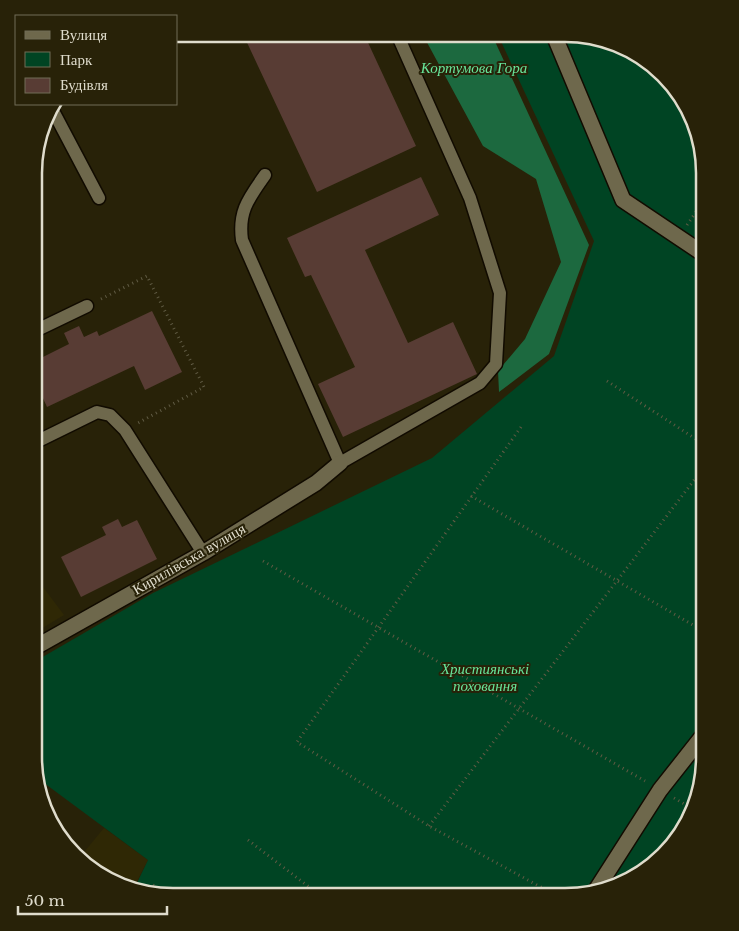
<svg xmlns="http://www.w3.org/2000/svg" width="739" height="931" font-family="'Libre Baskerville',serif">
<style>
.built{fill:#2f2805}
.green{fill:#004423}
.forest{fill:#1c693f}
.building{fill:#583c34}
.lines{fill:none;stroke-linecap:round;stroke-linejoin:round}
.service-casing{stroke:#110b00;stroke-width:15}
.pedestrian-casing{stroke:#110b00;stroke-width:18}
.minor-casing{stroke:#110b00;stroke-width:18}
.path{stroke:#605b44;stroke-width:3;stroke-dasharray:1 4;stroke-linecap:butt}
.service{stroke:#6e684c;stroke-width:12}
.pedestrian{stroke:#6e684c;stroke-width:15}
.minor{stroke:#6e684c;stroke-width:15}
.labels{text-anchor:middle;stroke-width:4;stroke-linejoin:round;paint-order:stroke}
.park-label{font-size:15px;font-style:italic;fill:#68e59a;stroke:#282208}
.street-label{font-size:15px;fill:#dfdccc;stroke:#282208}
.rim{fill:none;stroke:#dfdccc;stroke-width:2.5}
</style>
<rect width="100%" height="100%" fill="#282208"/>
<!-- built -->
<path class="built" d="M34 575 64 615 34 633Z
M104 828 148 860 134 887 96 874 80 857Z"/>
<!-- green -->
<path class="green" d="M498 35H584L643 57 687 104 705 173V767L682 835 635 879 575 897H164L135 887 148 860 40 780 34 758V662L153 593 432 458 554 356 594 241Z"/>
<!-- forest -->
<path class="forest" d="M423 35H492L589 245 549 354 499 392 498 371 525 339 561 262 536 179 483 146Z"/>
<!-- building -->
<path class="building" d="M243 34H364L416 146 317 192Z
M421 177 439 215 365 250 408 343 453 322 477 374 343 437 318 384 355 367 311 275 305 277 287 238Z
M152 311 182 372 145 390 134 366 47 407 42 396 34 400 35 361 69 344 64 333 79 326 84 337 97 331 99 336Z
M118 519 122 527 137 520 157 559 81 597 61 557 106 535 102 527Z"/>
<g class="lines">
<!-- service casing -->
<g class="service-casing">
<path id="service" d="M51 107 99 198
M265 175C249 198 238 211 242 240L340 463 480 383 496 364 500 293 470 198 397 34
M35 331 87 306
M34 443 97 412 110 415 125 430 203 553"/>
</g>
<!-- pedestrian casing -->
<g class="pedestrian-casing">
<path id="pedestrian" d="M554 35 623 200 705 255
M596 890 660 790 705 733"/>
</g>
<!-- minor casing -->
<g class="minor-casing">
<path id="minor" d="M34 648 203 553 316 483 340 463"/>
</g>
<!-- path -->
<path class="path" d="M687 225 705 199
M101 299 147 276 204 387 138 423
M607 381 705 445
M521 427 297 742 429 826 559 897
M471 496 705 632
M263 561 645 781
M674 798 691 808
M429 826 705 466
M248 840 322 897
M153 885 170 897"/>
<!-- service -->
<use href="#service" class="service"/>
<!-- pedestrian -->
<use href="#pedestrian" class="pedestrian"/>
<!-- minor -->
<use href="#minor" class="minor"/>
</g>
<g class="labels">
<!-- park labels -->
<g class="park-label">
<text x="474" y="73">Кортумова Гора</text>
<text x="485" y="674">Християнські<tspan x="485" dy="17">поховання</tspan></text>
</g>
<!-- street labels -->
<g class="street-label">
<text transform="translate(189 559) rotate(-30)" y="5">Кирилівська вулиця</text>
</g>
</g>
<!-- crop -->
<path d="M0 0H739V931H0ZM173 42H565A131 131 0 0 1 696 173V757A131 131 0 0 1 565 888H173A131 131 0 0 1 42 757V173A131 131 0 0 1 173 42Z" fill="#282208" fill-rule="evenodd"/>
<path class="rim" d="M173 42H565A131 131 0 0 1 696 173V757A131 131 0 0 1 565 888H173A131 131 0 0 1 42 757V173A131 131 0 0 1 173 42Z"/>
<!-- legend -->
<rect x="15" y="15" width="162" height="90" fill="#282208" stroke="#716c56"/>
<rect x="25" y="31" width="25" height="8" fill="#6e684c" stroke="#716c56"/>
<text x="60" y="40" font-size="15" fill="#dfdccc">Вулиця</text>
<rect x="25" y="52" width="25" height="15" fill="#004423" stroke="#716c56"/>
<text x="60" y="65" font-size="15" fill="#dfdccc">Парк</text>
<rect x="25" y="78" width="25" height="15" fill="#583c34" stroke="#716c56"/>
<text x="60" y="90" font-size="15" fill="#dfdccc">Будівля</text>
<!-- scale -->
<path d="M18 906v8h149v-8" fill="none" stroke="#dfdccc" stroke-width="2.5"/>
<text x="25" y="906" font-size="15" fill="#dfdccc" stroke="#282208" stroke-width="4" paint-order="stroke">50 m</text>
</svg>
